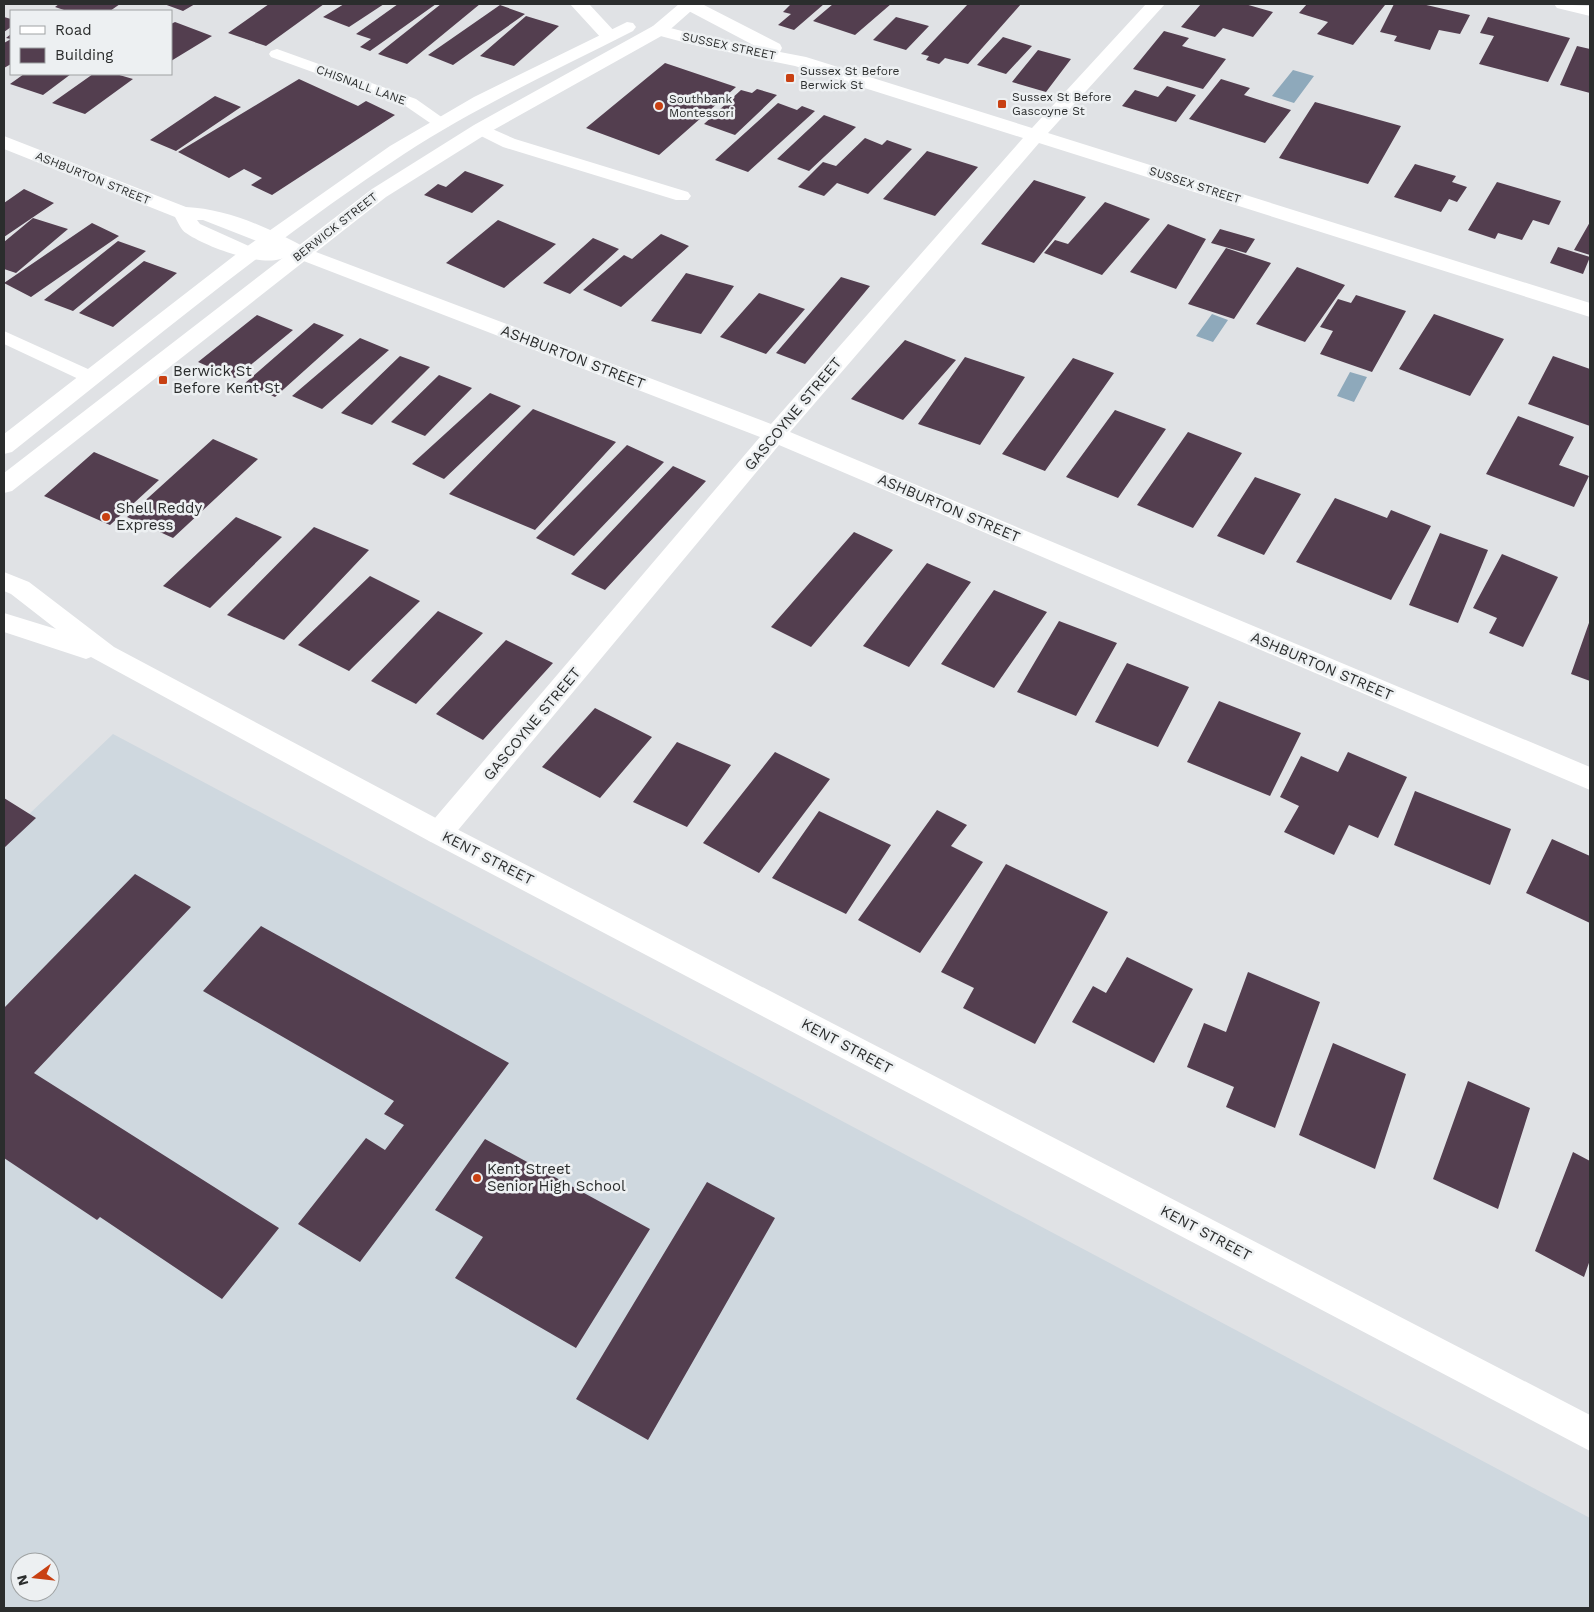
<svg xmlns="http://www.w3.org/2000/svg" width="1594" height="1612" font-family="'Work Sans',sans-serif">
<style>
.built{fill:#cfd8df;fill-rule:evenodd}
.water{fill:#8ea9bb}
.building{fill:#533e4f}
.lines{fill:none;stroke-linecap:round;stroke-linejoin:round}
.service{fill:#fff;fill-rule:evenodd}
.minor{fill:#fff;fill-rule:evenodd}
.primary{fill:#fff;fill-rule:evenodd}
.poi-dot{fill:#c84012;stroke:#edf0f2;stroke-width:2}
.labels{text-anchor:middle;stroke-width:5;stroke-linejoin:round;paint-order:stroke}
.far-street-label{font-size:12px;fill:#2b2d2d;stroke:#edf0f2}
.far-poi-label{font-size:12px;fill:#2b2d2d;stroke:#edf0f2;text-anchor:start}
.street-label{font-size:15px;fill:#2b2d2d;stroke:#edf0f2}
.poi-label{font-size:15px;fill:#2b2d2d;stroke:#edf0f2;text-anchor:start}
</style>
<rect width="100%" height="100%" fill="#e0e2e5"/>
<!-- built -->
<path class="built" d="M113 734 1590 1518V1608H4V838ZM20 1562H50V1592H20Z"/>
<!-- water -->
<path class="water" d="M1293 70 1314 76 1294 103 1272 96Z
M1212 314 1228 320 1213 342 1196 336Z
M1350 372 1367 377 1354 402 1337 396Z"/>
<!-- building -->
<path class="building" d="M59 4H120L110 11H67L55 7Z
M164 4H195L183 11Z
M269 4H324L266 46 228 33Z
M344 4H384L349 27 323 17Z
M398 4H436L370 51 360 47 371 39 356 34Z
M441 4H480L407 64 378 54Z
M791 4H824L794 30 778 25 791 14 783 12Z
M833 4H891L855 35 813 21Z
M968 4H1021L968 64 945 58 939 64 926 60 929 56 921 54Z
M1201 4H1245L1273 12 1253 37 1223 28 1215 37 1181 27Z
M1307 4H1380L1385 5 1353 45 1317 34 1328 22 1299 13Z
M1394 4H1422L1470 15 1460 34 1439 30 1430 50 1394 41 1397 36 1380 32Z
M500 5 525 14 453 65 428 55Z
M526 16 559 26 514 66 480 56Z
M4 17 11 19V27L4 32Z
M896 17 929 26 906 50 873 40Z
M1488 17 1570 38 1548 82 1479 64 1494 36 1480 33Z
M175 22 212 36 171 61V24Z
M1164 31 1189 38 1182 46 1226 59 1203 89 1133 69Z
M11 34V64L4 68V43L11 39 6 38Z
M1003 37 1032 46 1006 74 977 65Z
M1577 46 1590 49V93L1560 85Z
M1038 50 1071 59 1046 92 1012 82Z
M665 63 736 87 659 155 586 128Z
M24 74H71L43 95 10 84Z
M93 74H116L133 79 85 114 52 103Z
M299 79 358 106 366 101 395 115 272 195 251 185 262 178 244 169 229 178 178 152Z
M1221 79 1250 88 1244 95 1291 110 1265 143 1189 119Z
M1167 86 1196 95 1176 122 1122 106 1135 90 1158 97Z
M757 89 777 95 735 135 704 124 741 90 752 93Z
M215 96 241 107 176 151 150 140Z
M1315 102 1401 126 1368 184 1279 158Z
M778 103 797 110 802 106 815 111 748 172 715 160Z
M824 115 856 127 809 171 777 159Z
M865 138 882 145 887 140 912 149 868 194 837 183 824 196 798 187 823 162 836 166Z
M927 151 978 167 935 216 883 199Z
M1415 164 1456 176 1452 182 1467 187 1457 202 1449 199 1441 212 1394 197Z
M465 171 504 185 472 213 424 195 438 184 446 187Z
M1034 180 1086 197 1034 263 981 244Z
M1497 182 1561 201 1549 225 1533 220 1522 240 1498 233 1495 239 1468 230Z
M24 189 54 203 4 237V203Z
M1105 202 1150 219 1102 275 1044 253 1055 240 1068 244Z
M33 218 68 229 16 273 4 269V242Z
M498 220 556 244 504 288 446 263Z
M1590 222V255L1574 250Z
M92 223 119 236 31 297 4 283Z
M1168 224 1206 239 1176 289 1130 272Z
M1220 229 1255 239 1246 253 1211 243Z
M661 234 689 246 621 307 583 290 624 255 632 259Z
M593 238 619 249 570 294 543 283Z
M118 241 146 251 73 311 44 300Z
M1558 247 1590 257 1583 274 1550 263Z
M1226 248 1271 263 1234 319 1188 304Z
M144 261 177 273 113 327 79 313Z
M1297 267 1345 285 1305 342 1256 324Z
M686 273 734 286 701 334 651 321Z
M841 277 870 286 805 364 776 353Z
M759 293 805 309 766 354 720 337Z
M1356 295 1406 311 1372 372 1320 354 1333 331 1320 327 1338 299 1351 303Z
M1434 314 1504 339 1470 396 1399 369Z
M257 315 293 330 235 378 198 362Z
M314 323 344 335 275 397 245 383Z
M360 338 389 350 322 409 292 396Z
M905 340 956 360 903 420 851 399Z
M400 356 430 367 372 425 341 413Z
M1553 356 1590 369V426L1528 404Z
M965 357 1025 377 980 445 918 424Z
M1073 358 1114 373 1045 471 1002 454Z
M439 375 472 388 425 436 391 422Z
M490 393 521 406 444 479 412 464Z
M533 409 616 442 535 530 449 494Z
M1115 410 1166 429 1118 498 1066 477Z
M1518 416 1574 437 1559 465 1589 476 1574 507 1486 474Z
M1188 432 1242 453 1193 528 1137 505Z
M213 439 258 459 173 538 127 517Z
M627 445 664 462 574 556 536 538Z
M94 452 159 480 110 525 44 496Z
M673 466 706 481 605 590 571 574Z
M1255 477 1301 494 1264 555 1217 536Z
M1335 498 1387 518 1391 510 1431 526 1391 600 1296 562Z
M236 517 282 537 210 608 163 586Z
M314 527 369 550 284 640 227 615Z
M854 532 893 550 811 647 771 627Z
M1440 533 1488 550 1458 623 1409 605Z
M1502 554 1558 577 1523 647 1489 633 1497 618 1473 608Z
M927 563 971 582 909 667 863 646Z
M370 576 420 601 349 671 298 645Z
M994 590 1047 612 994 688 941 664Z
M438 611 483 633 416 704 371 681Z
M1590 620V681L1571 674Z
M1059 621 1117 643 1076 716 1017 692Z
M506 640 553 663 483 740 436 714Z
M1127 663 1189 687 1158 747 1095 722Z
M1219 701 1301 733 1270 796 1187 762Z
M595 708 652 737 600 798 542 767Z
M677 742 731 765 687 827 633 802Z
M775 752 830 779 759 873 703 843Z
M1348 752 1407 777 1378 838 1349 825 1334 855 1284 832 1299 806 1280 797 1301 756 1338 772Z
M1415 791 1511 829 1490 885 1394 845Z
M4 798 36 818 4 848Z
M937 810 967 825 951 846 983 862 920 953 858 920Z
M819 811 891 845 846 914 772 878Z
M1552 839 1590 856V923L1526 893Z
M1006 864 1108 912 1035 1044 963 1008 974 988 941 972Z
M135 874 191 907 34 1073 279 1228 222 1299 100 1217 97 1220 4 1158V1008Z
M261 926 509 1063 360 1262 298 1224 366 1138 385 1150 404 1125 384 1114 394 1101 203 991Z
M1127 957 1193 989 1154 1063 1072 1022 1093 986 1106 993Z
M1248 972 1320 1002 1275 1128 1226 1107 1234 1087 1187 1067 1204 1023 1226 1032Z
M1333 1043 1406 1074 1375 1169 1299 1135Z
M1468 1081 1530 1108 1498 1209 1433 1179Z
M485 1139 650 1229 576 1348 455 1278 483 1237 435 1210Z
M1573 1152 1590 1161V1260L1584 1277 1535 1251Z
M707 1182 775 1218 648 1440 576 1399Z"/>
<g class="lines">
<!-- service -->
<path class="service" d="M277 49 416 99 450 123 448 127H436L404 105 271 57 269 54 271 51Z
M481 124 515 139 688 192 691 196 688 200H676L503 147 475 133 473 129 475 125Z
M4 331 99 374 102 378 99 382 92 384 85 382 4 344Z"/>
<!-- minor -->
<path class="minor" d="M570 4H589L615 32 618 36 615 40H603Z
M680 4H702L780 44 782 48 780 52 806 57 1032 128 1146 4H1165L1048 133 1590 303V317L1039 143 790 432 1590 767V790L779 445 449 841 439 844 429 841 425 833 429 825 760 437 288 255C270 272 204 246 186 233 181 230 178 222 175 217L4 149V136L186 207C229 209 271 229 308 249L771 424 1023 138 795 66 694 45 653 34 650 30 653 26 659 25 697 35 757 47 683 8ZM197 220H203L272 247H251L200 224Z
M1554 4 1590 6V16L1557 8Z"/>
<!-- primary -->
<path class="primary" d="M679 4H699L665 34 488 133 386 197 12 491 4 493V473L372 189 474 125 653 26Z
M627 22 633 23 636 27 633 31C556 70 476 107 404 154 267 244 141 350 12 452L4 454V434L239 252 390 146 474 97Z
M4 572 29 582 114 647 449 825 1590 1415V1451L429 841 91 657 86 659 4 632V613L56 629 11 594 4 591Z"/>
</g>
<!-- markers -->
<g class="poi-dot">
<rect x="785" y="73" width="10" height="10" rx="2.5"/>
<rect x="997" y="99" width="10" height="10" rx="2.5"/>
<circle cx="659" cy="106" r="5"/>
<rect x="158" y="375" width="10" height="10" rx="2.5"/>
<circle cx="106" cy="517" r="5"/>
<circle cx="477" cy="1178" r="5"/>
</g>
<g class="labels">
<!-- far-street labels -->
<g class="far-street-label">
<text transform="translate(729 46) rotate(12)" y="4">SUSSEX STREET</text>
<text transform="translate(361 85) rotate(20)" y="4">CHISNALL LANE</text>
<text transform="translate(93 178) rotate(22)" y="4">ASHBURTON STREET</text>
<text transform="translate(1195 185) rotate(18)" y="4">SUSSEX STREET</text>
<text transform="translate(335 227) rotate(-38)" y="4">BERWICK STREET</text>
</g>
<!-- far-poi labels -->
<g class="far-poi-label">
<text x="800" y="75">Sussex St Before<tspan x="800" dy="14">Berwick St</tspan></text>
<text x="1012" y="101">Sussex St Before<tspan x="1012" dy="14">Gascoyne St</tspan></text>
<text x="669" y="103">Southbank<tspan x="669" dy="14">Montessori</tspan></text>
</g>
<!-- street labels -->
<g class="street-label">
<text transform="translate(573 357) rotate(21)" y="5">ASHBURTON STREET</text>
<text transform="translate(793 414) rotate(-50)" y="5">GASCOYNE STREET</text>
<text transform="translate(949 508) rotate(23)" y="5">ASHBURTON STREET</text>
<text transform="translate(1322 666) rotate(23)" y="5">ASHBURTON STREET</text>
<text transform="translate(532 724) rotate(-50)" y="5">GASCOYNE STREET</text>
<text transform="translate(488 858) rotate(27)" y="5">KENT STREET</text>
<text transform="translate(847 1046) rotate(28)" y="5">KENT STREET</text>
<text transform="translate(1206 1233) rotate(28)" y="5">KENT STREET</text>
</g>
<!-- poi labels -->
<g class="poi-label">
<text x="173" y="376">Berwick St<tspan x="173" dy="17">Before Kent St</tspan></text>
<text x="116" y="513">Shell Reddy<tspan x="116" dy="17">Express</tspan></text>
<text x="487" y="1174">Kent Street<tspan x="487" dy="17">Senior High School</tspan></text>
</g>
</g>
<!-- border -->
<rect width="1594" height="1612" fill="none" stroke="#2b2d2d" stroke-width="10"/>
<!-- legend -->
<rect x="10" y="10" width="162" height="65" fill="#edf0f2" stroke="#9fa2a3"/>
<rect x="20" y="26" width="25" height="8" fill="#ffffff" stroke="#9fa2a3"/>
<text x="55" y="35" font-size="15" fill="#2b2d2d">Road</text>
<rect x="20" y="48" width="25" height="15" fill="#533e4f" stroke="#9fa2a3"/>
<text x="55" y="60" font-size="15" fill="#2b2d2d">Building</text>
<!-- north arrow -->
<g transform="translate(35 1577) rotate(255)"><circle r="24" fill="#edf0f2" stroke="#9fa2a3"/>
<path d="M0-4L9 19L0 12L-9 19Z" fill="#c84012"/>
<text y="-8" font-size="14" font-weight="bold" text-anchor="middle" fill="#2b2d2d">N</text>
</g>
</svg>
